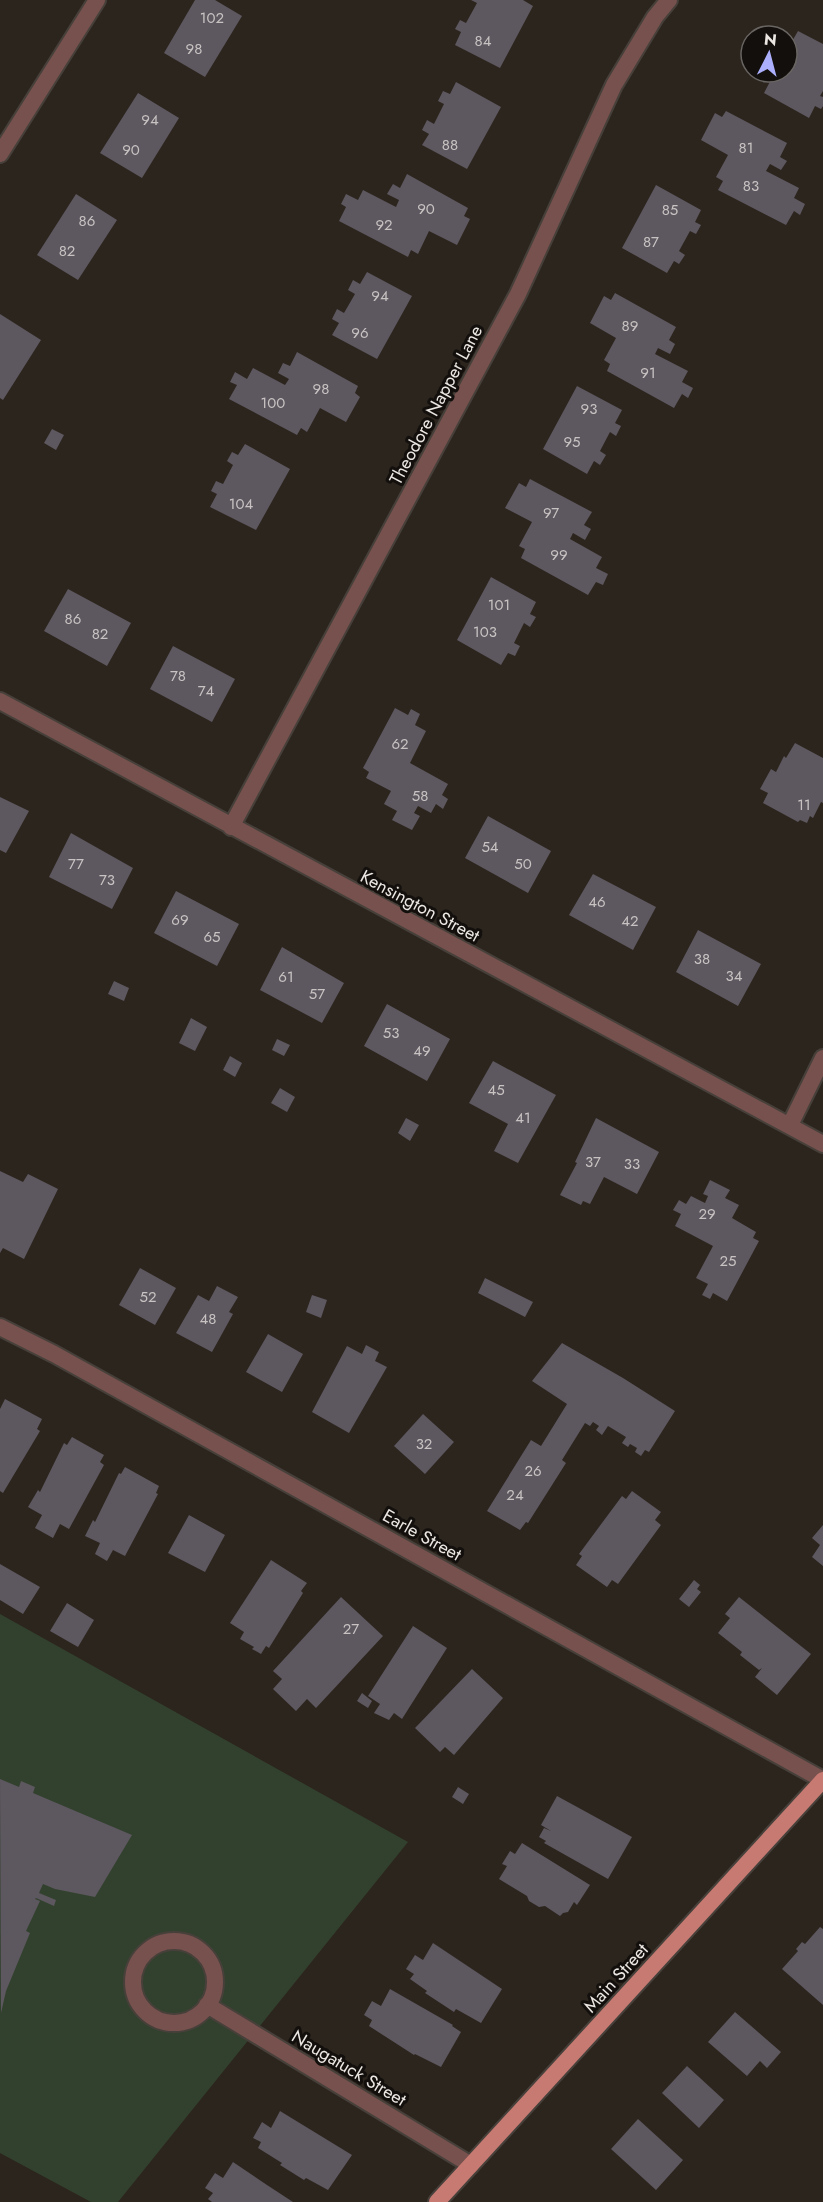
<svg xmlns="http://www.w3.org/2000/svg" width="823" height="2202" font-family="Jost,sans-serif">
<style>
.green{fill:#32412e}
.building{fill:#5d575f}
.lines{fill:none;stroke-linecap:round;stroke-linejoin:round}
.minor-casing{stroke:#47403a;stroke-width:20}
.primary-casing{stroke:#47403a;stroke-width:20}
.minor{stroke:#77514d;stroke-width:16}
.primary{stroke:#c67a72;stroke-width:16}
.labels{text-anchor:middle;stroke-width:6;stroke-linejoin:round;paint-order:stroke}
.number-label{font-size:15px;fill:#c8c3c2}
.street-label{font-size:18px;fill:#ece7e3;stroke:#120f0c}
</style>
<rect width="100%" height="100%" fill="#2c251e"/>
<!-- green -->
<path class="green" d="M0 1614 408 1842 118 2202H91L0 2153Z"/>
<!-- building -->
<path class="building" d="M195 0H215L242 16 205 77 164 53Z
M471 0H523L533 6 500 68 455 45 461 32 455 29 460 20 466 23 477 3Z
M798 31 823 44V91L820 96 823 97V106L821 109 815 106 809 118 764 93 775 72H787V50Z
M456 82 501 107 467 169 422 145 429 134 422 130 427 120 434 124 444 104 438 101 443 91 450 94Z
M138 93 179 118 142 178 100 153Z
M726 111 787 143 780 157 787 161 781 170 770 164 766 171 799 188 794 198 805 204 800 215 794 211 786 225 718 190 723 181 716 177 728 155 701 140 715 113 722 117Z
M407 174 468 208 464 216 470 219 457 245 429 231 418 254 411 250 408 257 339 221 346 207 341 204 346 194 358 200 363 190 396 207 399 200 387 194 393 184 400 188Z
M656 185 701 210 695 222 701 225 696 234 690 231 679 251 685 255 679 264 674 261 667 273 622 248Z
M76 194 117 220 78 280 37 255Z
M367 272 412 296 377 359 332 335 339 323 332 319 337 309 344 313 355 294 348 290 353 280 360 284Z
M615 293 676 327 669 340 675 344 670 354 658 348 655 354 688 371 682 382 693 388 688 398 682 394 674 408 607 371 610 364 604 360 616 338 590 323 604 296 611 300Z
M0 314 41 340 3 400 0 398Z
M297 352 358 386 355 393 360 397 346 422 320 408 307 432 301 428 297 435 229 399 237 385 230 382 235 372 247 379 253 368 285 385 289 379 278 373 283 363 290 366Z
M577 386 622 410 615 423 621 426 616 436 610 432 600 451 606 455 600 465 594 461 587 474 543 449Z
M52 429 64 435 56 450 44 443Z
M245 444 290 469 256 530 210 507 217 494 211 491 216 481 223 484 233 465 227 461 232 452 238 455Z
M530 479 592 512 584 525 591 529 585 540 573 533 570 539 602 557 596 568 608 574 603 585 596 582 588 595 521 558 525 549 519 546 532 522 505 508 519 483 526 487Z
M491 577 536 602 530 614 536 617 530 627 524 623 514 643 520 646 515 656 508 653 501 665 457 640Z
M68 589 131 623 107 666 44 631Z
M173 646 235 679 212 722 150 689Z
M395 708 408 715 411 709 420 714 415 725 426 731 410 763 448 784 442 795 448 799 443 809 436 804 431 813 418 806 414 813 420 816 412 830 392 820 397 811 384 804 391 791 366 778 369 772 363 768Z
M795 743 823 758V803L821 802 813 818 810 816 807 823 800 820 798 822 763 803 768 793 760 789 771 769 776 772 784 756 786 758Z
M0 797 29 811 6 853 0 850Z
M488 816 551 851 528 893 465 858Z
M71 833 133 868 112 909 49 877Z
M593 874 656 907 633 950 569 915Z
M176 891 239 924 217 966 154 933Z
M698 930 761 964 738 1006 676 972Z
M282 947 344 983 322 1023 260 990Z
M114 981 129 988 124 1001 108 994Z
M387 1004 450 1039 427 1081 364 1046Z
M191 1018 207 1027 195 1051 179 1043Z
M277 1039 290 1045 284 1056 272 1050Z
M230 1056 242 1063 235 1077 223 1070Z
M493 1061 556 1095 518 1163 494 1151 508 1124 469 1103Z
M280 1088 295 1097 287 1112 271 1103Z
M406 1118 419 1125 410 1141 398 1133Z
M596 1118 659 1152 637 1194 604 1177 590 1204 583 1201 581 1205 560 1195 577 1163 575 1162Z
M0 1171 23 1182 28 1174 58 1189 24 1259 3 1248 0 1253Z
M710 1180 730 1190 725 1198 739 1205 732 1218 756 1232 753 1238 759 1241 727 1301 713 1293 710 1299 702 1295 708 1284 696 1278 713 1246 675 1226 681 1214 673 1210 679 1200 686 1204 691 1196 705 1203 708 1196 703 1194Z
M140 1268 176 1288 155 1325 119 1305Z
M485 1278 533 1302 525 1317 478 1293Z
M217 1286 238 1297 229 1312 233 1314 212 1352 176 1333 198 1295 209 1301Z
M312 1295 327 1300 321 1318 306 1312Z
M268 1334 303 1354 282 1392 246 1372Z
M562 1343 623 1378 675 1411 649 1452 645 1450 641 1456 635 1452 637 1448 630 1444 628 1447 622 1443 626 1437 608 1426 602 1435 596 1430 599 1426 593 1422 590 1426 585 1423 562 1460 566 1463 528 1523 526 1522 520 1530 487 1511 531 1440 541 1446 567 1404 532 1381Z
M366 1345 379 1352 375 1361 387 1367 349 1433 312 1412 347 1346 362 1354Z
M5 1399 42 1419 37 1429 40 1431 3 1493 0 1491V1409Z
M423 1414 454 1442 425 1474 394 1446Z
M72 1437 104 1455 100 1462 104 1465 69 1529 60 1524 53 1538 35 1528 42 1515 28 1507 38 1490 40 1492 64 1443 67 1445Z
M125 1467 159 1486 156 1493 158 1494 125 1556 113 1550 107 1561 95 1554 100 1543 85 1536 93 1520 95 1522 119 1473 121 1474Z
M632 1491 661 1512 655 1520 661 1525 618 1584 612 1580 607 1587 576 1565 582 1556 579 1554 622 1496 626 1499Z
M189 1515 225 1535 205 1572 168 1553Z
M823 1525V1566L812 1557 820 1545 812 1538Z
M271 1560 307 1583 301 1591 303 1593 269 1648 266 1646 261 1654 252 1649 254 1647 240 1639 244 1632 230 1623Z
M0 1564 40 1587 23 1614 0 1600Z
M694 1580 700 1585 697 1589 701 1592 689 1607 679 1599Z
M341 1597 383 1636 316 1708 307 1699 296 1711 273 1689 282 1679 273 1671Z
M739 1597 811 1654 777 1695 755 1677 762 1668 759 1670 740 1655 742 1652 718 1633 730 1618 725 1614Z
M67 1603 94 1620 78 1647 50 1631Z
M413 1626 447 1648 402 1719 394 1713 389 1720 374 1713 380 1704 368 1696Z
M472 1669 503 1698 454 1755 445 1747 440 1752 415 1728Z
M362 1693 372 1701 368 1708 357 1701Z
M0 1779 19 1787 21 1781 35 1787 33 1793 132 1835 95 1897 55 1889 43 1884 39 1893 56 1900 54 1906 36 1898 35 1899 40 1901 26 1931 30 1933 6 1991 1 2013Z
M458 1787 469 1794 463 1804 452 1797Z
M557 1796 632 1837 608 1879 544 1843 546 1841 539 1837 544 1828 551 1831 541 1825Z
M522 1843 590 1885 577 1905 574 1902 568 1912 563 1913 560 1916 545 1906 539 1907 529 1901 527 1896 499 1879 507 1866 502 1864 510 1851 515 1854Z
M820 1927 823 1929V2005L782 1969 798 1951 796 1949 802 1942 805 1944Z
M433 1943 502 1989 481 2023 456 2009 454 2012 425 1993 427 1991 410 1979 414 1974 406 1969 415 1955 423 1960Z
M390 1989 453 2025 452 2026 461 2032 441 2067 415 2054 414 2055 369 2026 372 2020 364 2015 372 2001 381 2006Z
M735 2012 781 2052 767 2068 760 2061 747 2076 708 2042Z
M687 2066 724 2100 699 2128 662 2093Z
M280 2111 352 2155 328 2190 306 2178 304 2180 280 2165 282 2163 258 2148 261 2142 253 2138 262 2122 271 2128Z
M638 2119 683 2160 656 2190 611 2149Z
M233 2162 267 2185 293 2202H212L208 2199 213 2193 205 2188 215 2173 223 2178Z"/>
<g class="lines">
<!-- minor casing -->
<g class="minor-casing">
<path id="minor" d="M0 154 97 0
M0 701 823 1144
M231 827 518 294 614 85 655 17 669 0
M790 1125 823 1058
M0 1327 54 1354 823 1780
M133 1982a41 41 0 1 1 82 0a41 41 0 1 1-82 0Z
M207 2005 471 2165"/>
</g>
<!-- primary casing -->
<g class="primary-casing">
<path id="primary" d="M437 2202 823 1780"/>
</g>
<!-- minor -->
<use href="#minor" class="minor"/>
<!-- primary -->
<use href="#primary" class="primary"/>
</g>
<g class="labels">
<!-- number labels -->
<g class="number-label">
<text x="212" y="23">102</text>
<text x="483" y="46">84</text>
<text x="194" y="54">98</text>
<text x="150" y="125">94</text>
<text x="450" y="150">88</text>
<text x="746" y="153">81</text>
<text x="131" y="155">90</text>
<text x="751" y="191">83</text>
<text x="426" y="214">90</text>
<text x="670" y="215">85</text>
<text x="87" y="226">86</text>
<text x="384" y="230">92</text>
<text x="651" y="247">87</text>
<text x="67" y="256">82</text>
<text x="380" y="301">94</text>
<text x="630" y="331">89</text>
<text x="360" y="338">96</text>
<text x="648" y="378">91</text>
<text x="321" y="394">98</text>
<text x="273" y="408">100</text>
<text x="589" y="414">93</text>
<text x="572" y="447">95</text>
<text x="241" y="509">104</text>
<text x="551" y="518">97</text>
<text x="559" y="560">99</text>
<text x="499" y="610">101</text>
<text x="73" y="624">86</text>
<text x="485" y="637">103</text>
<text x="100" y="639">82</text>
<text x="178" y="681">78</text>
<text x="206" y="696">74</text>
<text x="400" y="749">62</text>
<text x="420" y="801">58</text>
<text x="804" y="810">11</text>
<text x="490" y="852">54</text>
<text x="76" y="869">77</text>
<text x="523" y="869">50</text>
<text x="107" y="885">73</text>
<text x="597" y="907">46</text>
<text x="180" y="925">69</text>
<text x="630" y="926">42</text>
<text x="212" y="942">65</text>
<text x="702" y="964">38</text>
<text x="734" y="981">34</text>
<text x="286" y="982">61</text>
<text x="317" y="999">57</text>
<text x="391" y="1038">53</text>
<text x="422" y="1056">49</text>
<text x="496" y="1095">45</text>
<text x="523" y="1123">41</text>
<text x="593" y="1167">37</text>
<text x="632" y="1169">33</text>
<text x="707" y="1219">29</text>
<text x="728" y="1266">25</text>
<text x="148" y="1302">52</text>
<text x="208" y="1324">48</text>
<text x="424" y="1449">32</text>
<text x="533" y="1476">26</text>
<text x="515" y="1500">24</text>
<text x="351" y="1634">27</text>
</g>
<!-- street labels -->
<g class="street-label">
<text transform="translate(436 405) rotate(-62)" y="6">Theodore Napper Lane</text>
<text transform="translate(420 906) rotate(28)" y="6">Kensington Street</text>
<text transform="translate(422 1535) rotate(29)" y="6">Earle Street</text>
<text transform="translate(616 1978) rotate(-48)" y="6">Main Street</text>
<text transform="translate(349 2068) rotate(31)" y="6">Naugatuck Street</text>
</g>
</g>
<!-- north arrow -->
<g transform="translate(769 54) rotate(6)"><circle r="28" fill="#120f0c" stroke="#696562" stroke-width="1.5"/>
<path d="M0-4.5L10 22L0 15L-10 22Z" fill="#acaffb"/>
<text y="-9" font-size="16" font-weight="bold" text-anchor="middle" fill="#ece7e3">N</text>
</g>
</svg>
